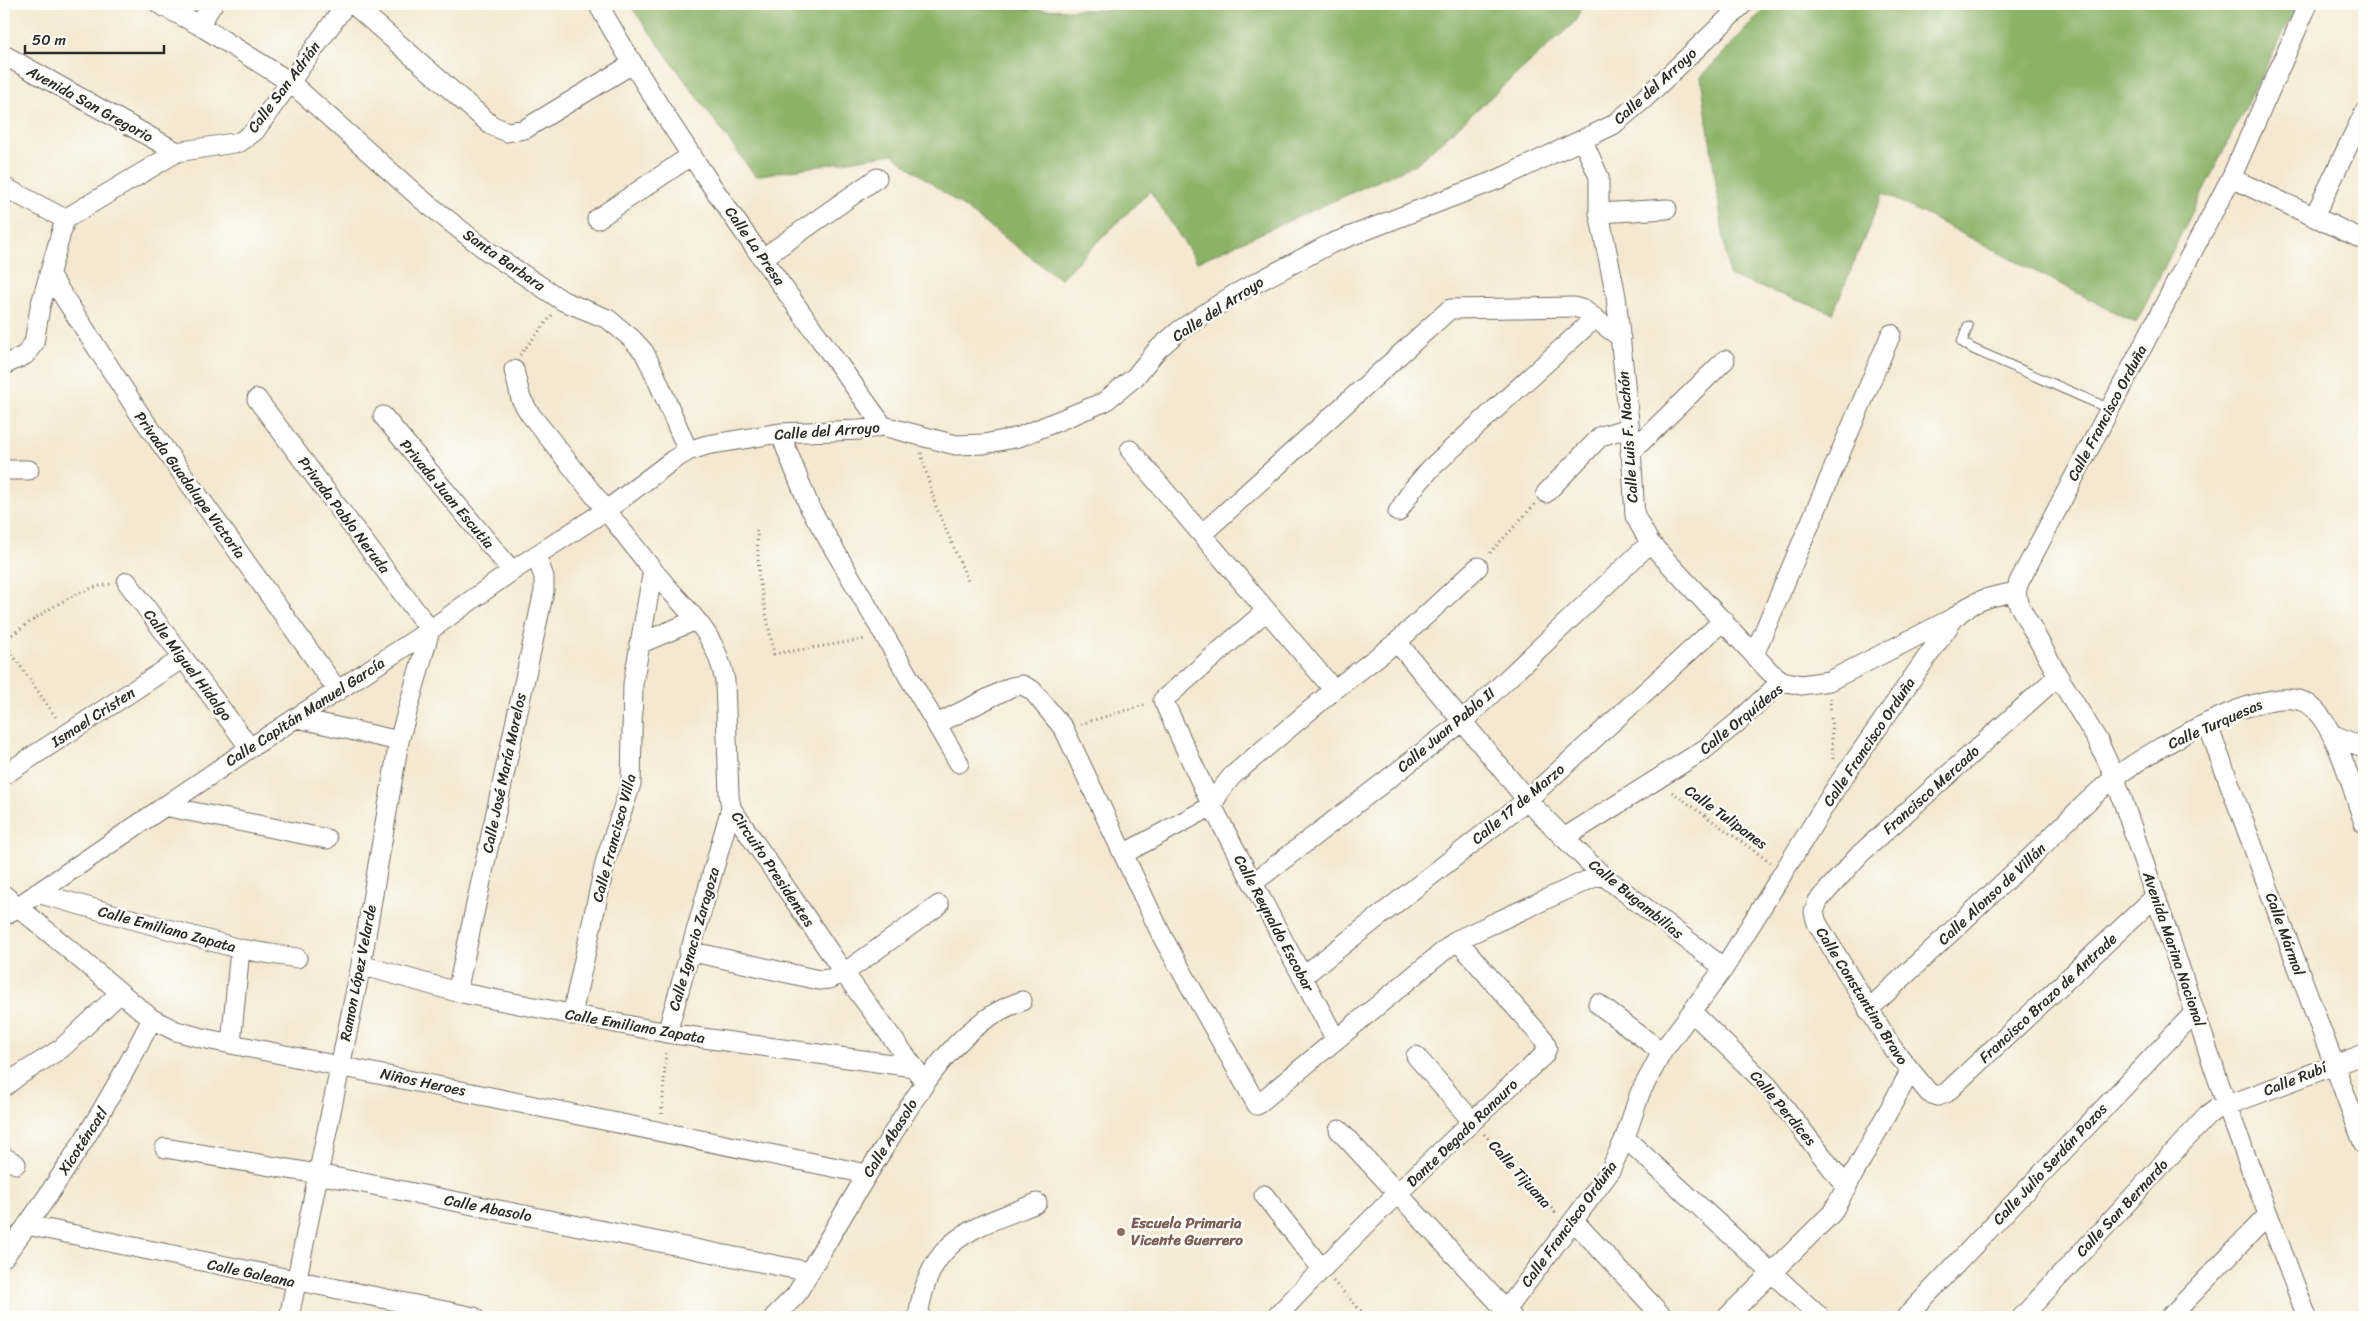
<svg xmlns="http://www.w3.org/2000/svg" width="2368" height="1321" font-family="Sriracha,sans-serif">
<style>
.forest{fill:#8cb267;stroke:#5c6e49}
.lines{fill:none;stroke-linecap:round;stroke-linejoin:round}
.service-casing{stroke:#716d65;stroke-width:11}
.minor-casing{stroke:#716d65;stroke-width:21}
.path{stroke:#716d65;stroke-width:3;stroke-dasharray:1 4;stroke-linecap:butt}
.service{stroke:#fff;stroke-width:9}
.minor{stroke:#fff;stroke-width:19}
.education-dot{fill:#8d6e63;stroke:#fdfcf7;stroke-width:2}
.labels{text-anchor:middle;stroke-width:5;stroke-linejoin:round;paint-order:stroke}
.street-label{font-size:15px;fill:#2b2b2b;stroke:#fdfcf7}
.education-label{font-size:15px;font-weight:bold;fill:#785e54;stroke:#fdfcf7;text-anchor:start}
</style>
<rect width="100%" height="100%" fill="#fdfcf7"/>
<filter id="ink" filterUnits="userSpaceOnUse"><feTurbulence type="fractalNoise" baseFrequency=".02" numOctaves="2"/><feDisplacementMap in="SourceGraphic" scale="10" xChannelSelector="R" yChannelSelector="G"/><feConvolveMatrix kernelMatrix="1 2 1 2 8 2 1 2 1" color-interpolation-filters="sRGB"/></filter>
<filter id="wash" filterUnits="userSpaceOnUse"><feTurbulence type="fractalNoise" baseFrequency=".0096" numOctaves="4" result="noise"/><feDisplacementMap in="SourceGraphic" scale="20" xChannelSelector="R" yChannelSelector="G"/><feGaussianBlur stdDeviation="1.12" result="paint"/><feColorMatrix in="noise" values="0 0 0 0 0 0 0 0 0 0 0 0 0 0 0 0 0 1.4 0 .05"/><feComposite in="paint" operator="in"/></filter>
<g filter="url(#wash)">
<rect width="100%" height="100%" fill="#f4e8d0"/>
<!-- forest -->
<path class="forest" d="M629 4H813L815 7 1105 10 1133 4H1582L1576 21 1416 164 1197 262 1150 191 1060 279 892 154 755 176Z
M1769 4H2298L2136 323 1883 193 1833 313 1729 276 1701 77Z"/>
</g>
<g filter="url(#ink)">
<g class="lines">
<!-- service casing -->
<g class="service-casing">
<path id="service" d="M1968 326 1962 342 1973 349 2110 409"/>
</g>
<!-- minor casing -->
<g class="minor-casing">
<path id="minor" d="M159 4 199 25 290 82 420 198 486 250 563 301 608 319 631 338 644 352 653 370 688 451
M353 4 491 125 507 132 525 129 632 64
M598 4C681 152 784 288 883 426
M199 25 213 4
M4 55 177 152
M1583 141 1599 177V213L1616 296 1630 432 1635 516 1650 543 1770 672 1782 681 1801 685 1829 681 1951 619
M2231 178 2364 240
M4 187 65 219
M1599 213 1667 209
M2314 217 2364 113
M65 219 177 152 240 142 255 131 346 4
M597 219 692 155
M763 258 877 178
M49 274 139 413 338 691
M4 365 25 355 34 343 40 307 65 219
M514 370 521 399 530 414C571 465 611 517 652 569 683 609 715 628 725 681L729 795 731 808 844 973 925 1082
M257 399 430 630 399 741 361 965 289 1317
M383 416 512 571
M780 433 810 508 959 763
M1130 450 1334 690
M1630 453 1725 360
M4 470H29
M1546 493 1601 436 1618 431 1630 432
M1398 512 1412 490 1432 467 1595 318
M1202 534 1450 309 1574 307 1584 310 1621 338
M127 582 250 748
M1266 611 1163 700 1212 806 1336 1040
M1397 642 1527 800 1564 838 1601 874 1724 968
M639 644 696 620
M1754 655 1891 334
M2058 676 1860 854 1818 901 1814 912 1817 923 1893 1049 1929 1093 1938 1096 1946 1093 2156 896
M297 718 399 741
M2207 723 2364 1145
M937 724 1011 687 1022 685 1032 690 1064 729 1163 938 1257 1105 1457 940 1601 874
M2332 734 2364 748
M4 775 183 658
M164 806 327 839
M1564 838 1705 749 1739 721 1782 681
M1125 853 1212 806 1220 791 1232 776 1334 690 1397 642 1478 567
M1253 883 1462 722 1650 543
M37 893 240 949 297 958
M4 895 152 1019 176 1031 202 1038 867 1174
M4 916 250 748 430 630 512 571 608 509 673 460 688 451 707 445 780 433 860 430 883 426 956 445 984 444 1019 437 1104 402 1135 377 1157 350 1180 330 1235 294 1330 244 1499 179 1613 125 1643 100 1743 4
M689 951 819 980 829 979 844 973 939 905
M361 965 457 992 667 1033 913 1067
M1302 977 1527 800 1724 620
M457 992 544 591V577L536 555
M1598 1004 1662 1052
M1868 1010C1923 958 1979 906 2034 854 2061 828 2087 799 2117 776 2150 751 2270 679 2308 704 2336 723 2353 791 2364 823
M1692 1012 1768 1086 1847 1188
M572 1015 606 859 631 784 633 684 653 570
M667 1033 731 808
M231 1044 240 949
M1416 1056 1472 1121
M4 1087 18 1076 62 1048 120 993
M1339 1130 1512 1317
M1625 1138 1820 1317
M165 1148 318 1174 810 1272
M4 1157 16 1164
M1264 1195 1322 1269
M1574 1221 1663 1317
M27 1225 474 1317
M4 1257C60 1182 110 1102 152 1019
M774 1317 796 1295C824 1247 852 1198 882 1151 917 1095 955 1023 1022 1001
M918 1317C929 1237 971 1229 1037 1203
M1276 1317C1362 1226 1452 1139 1544 1055L1547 1048 1544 1040 1457 940
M1501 1317 1609 1173 1625 1138 1640 1093 1662 1052 1724 968 1835 789 1955 617C1973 600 1992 596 2016 592
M1727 1317 1832 1213 1910 1072
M1906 1317 2195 1012
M2022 1317 2207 1116 2215 1110 2364 1054
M2170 1317 2268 1215
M2307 1317 2227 1106 2115 778 2098 741 2058 676 2018 603 2016 592 2019 582 2231 178 2308 4"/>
</g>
<!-- path -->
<path class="path" d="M520 355 552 315
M921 453 935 504 968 581
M757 530 759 578 774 654 867 639
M1490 553 1535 504
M4 640C36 619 71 589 111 584
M4 642 57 719
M1830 698 1833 759
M1081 724 1147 704
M1672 792 1770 862
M662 1114 666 1050
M1484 1134 1557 1214
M1333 1281 1367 1317"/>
<!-- service -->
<use href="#service" class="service"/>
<!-- minor -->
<use href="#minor" class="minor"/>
</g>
</g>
<!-- markers -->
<circle class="education-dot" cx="1121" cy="1232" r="5"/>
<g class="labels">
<!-- street labels -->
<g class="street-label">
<text transform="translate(1655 86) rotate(-42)" y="5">Calle del Arroyo</text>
<text transform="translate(284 87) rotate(-53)" y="5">Calle San Adrián</text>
<text transform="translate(90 104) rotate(29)" y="5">Avenida San Gregorio</text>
<text transform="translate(755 246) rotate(55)" y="5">Calle La Presa</text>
<text transform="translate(504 260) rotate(35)" y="5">Santa Barbara</text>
<text transform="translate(1218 309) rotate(-33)" y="5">Calle del Arroyo</text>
<text transform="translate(2107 413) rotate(-62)" y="5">Calle Francisco Orduña</text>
<text transform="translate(827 431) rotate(-4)" y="5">Calle del Arroyo</text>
<text transform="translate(1628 437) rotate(-94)" y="5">Calle Luis F. Nachón</text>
<text transform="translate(190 485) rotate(54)" y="5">Privada Guadalupe Victoria</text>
<text transform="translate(447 494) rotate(50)" y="5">Privada Juan Escutia</text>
<text transform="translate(344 515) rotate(53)" y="5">Privada Pablo Neruda</text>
<text transform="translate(188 665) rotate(53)" y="5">Calle Miguel Hidalgo</text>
<text transform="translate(305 712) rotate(-33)" y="5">Calle Capitán Manuel García</text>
<text transform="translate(93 717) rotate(-33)" y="5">Ismael Cristen</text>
<text transform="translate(1741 719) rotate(-39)" y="5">Calle Orquídeas</text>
<text transform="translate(2215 724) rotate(-24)" y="5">Calle Turquesas</text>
<text transform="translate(1446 730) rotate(-40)" y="5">Calle Juan Pablo II</text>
<text transform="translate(1869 742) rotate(-56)" y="5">Calle Francisco Orduña</text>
<text transform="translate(504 773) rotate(-78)" y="5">Calle José María Morelos</text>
<text transform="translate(1931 790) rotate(-42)" y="5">Francisco Mercado</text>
<text transform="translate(1518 804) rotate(-40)" y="5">Calle 17 de Marzo</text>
<text transform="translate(1726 817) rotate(36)" y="5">Calle Tulipanes</text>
<text transform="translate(614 838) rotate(-75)" y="5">Calle Francisco Villa</text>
<text transform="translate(773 869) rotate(56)" y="5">Circuito Presidentes</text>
<text transform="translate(1992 894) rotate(-43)" y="5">Calle Alonso de Villán</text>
<text transform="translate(1636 899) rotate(39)" y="5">Calle Bugambilias</text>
<text transform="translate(1274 923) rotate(62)" y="5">Calle Reynaldo Escobar</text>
<text transform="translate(167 929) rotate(15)" y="5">Calle Emiliano Zapata</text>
<text transform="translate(2285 934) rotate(70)" y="5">Calle Mármol</text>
<text transform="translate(694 939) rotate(-74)" y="5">Calle Ignacio Zaragoza</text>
<text transform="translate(2174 949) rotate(71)" y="5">Avenida Marina Nacional</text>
<text transform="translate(358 973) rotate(-79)" y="5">Ramon López Velarde</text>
<text transform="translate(1862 996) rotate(58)" y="5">Calle Constantino Bravo</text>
<text transform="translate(2048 998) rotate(-43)" y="5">Francisco Brazo de Antrade</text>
<text transform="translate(635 1026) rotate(10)" y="5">Calle Emiliano Zapata</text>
<text transform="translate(2295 1079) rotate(-22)" y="5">Calle Rubí</text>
<text transform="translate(423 1082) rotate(12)" y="5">Niños Heroes</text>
<text transform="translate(1783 1108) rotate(50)" y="5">Calle Perdices</text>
<text transform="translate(1462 1133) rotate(-44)" y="5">Dante Degado Ranauro</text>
<text transform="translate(890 1138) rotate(-58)" y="5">Calle Abasolo</text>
<text transform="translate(83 1141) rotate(-57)" y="5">Xicoténcatl</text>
<text transform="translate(2050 1164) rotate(-47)" y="5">Calle Julio Serdán Pozos</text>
<text transform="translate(1520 1174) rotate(48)" y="5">Calle Tijuana</text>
<text transform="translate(488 1208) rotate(11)" y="5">Calle Abasolo</text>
<text transform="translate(2122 1208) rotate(-47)" y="5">Calle San Bernardo</text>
<text transform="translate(1569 1224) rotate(-54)" y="5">Calle Francisco Orduña</text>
<text transform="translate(251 1273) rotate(12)" y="5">Calle Galeana</text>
</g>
<!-- education labels -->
<g class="education-label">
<text x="1131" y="1228">Escuela Primaria<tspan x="1131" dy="17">Vicente Guerrero</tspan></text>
</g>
</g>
<!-- margin -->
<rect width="2368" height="1321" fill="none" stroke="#fdfcf7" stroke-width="20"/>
<!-- scale -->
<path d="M25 45v8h139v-8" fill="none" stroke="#2b2b2b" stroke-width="2.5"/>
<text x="32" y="45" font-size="15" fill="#2b2b2b" stroke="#fdfcf7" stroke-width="4" paint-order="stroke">50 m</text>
</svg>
